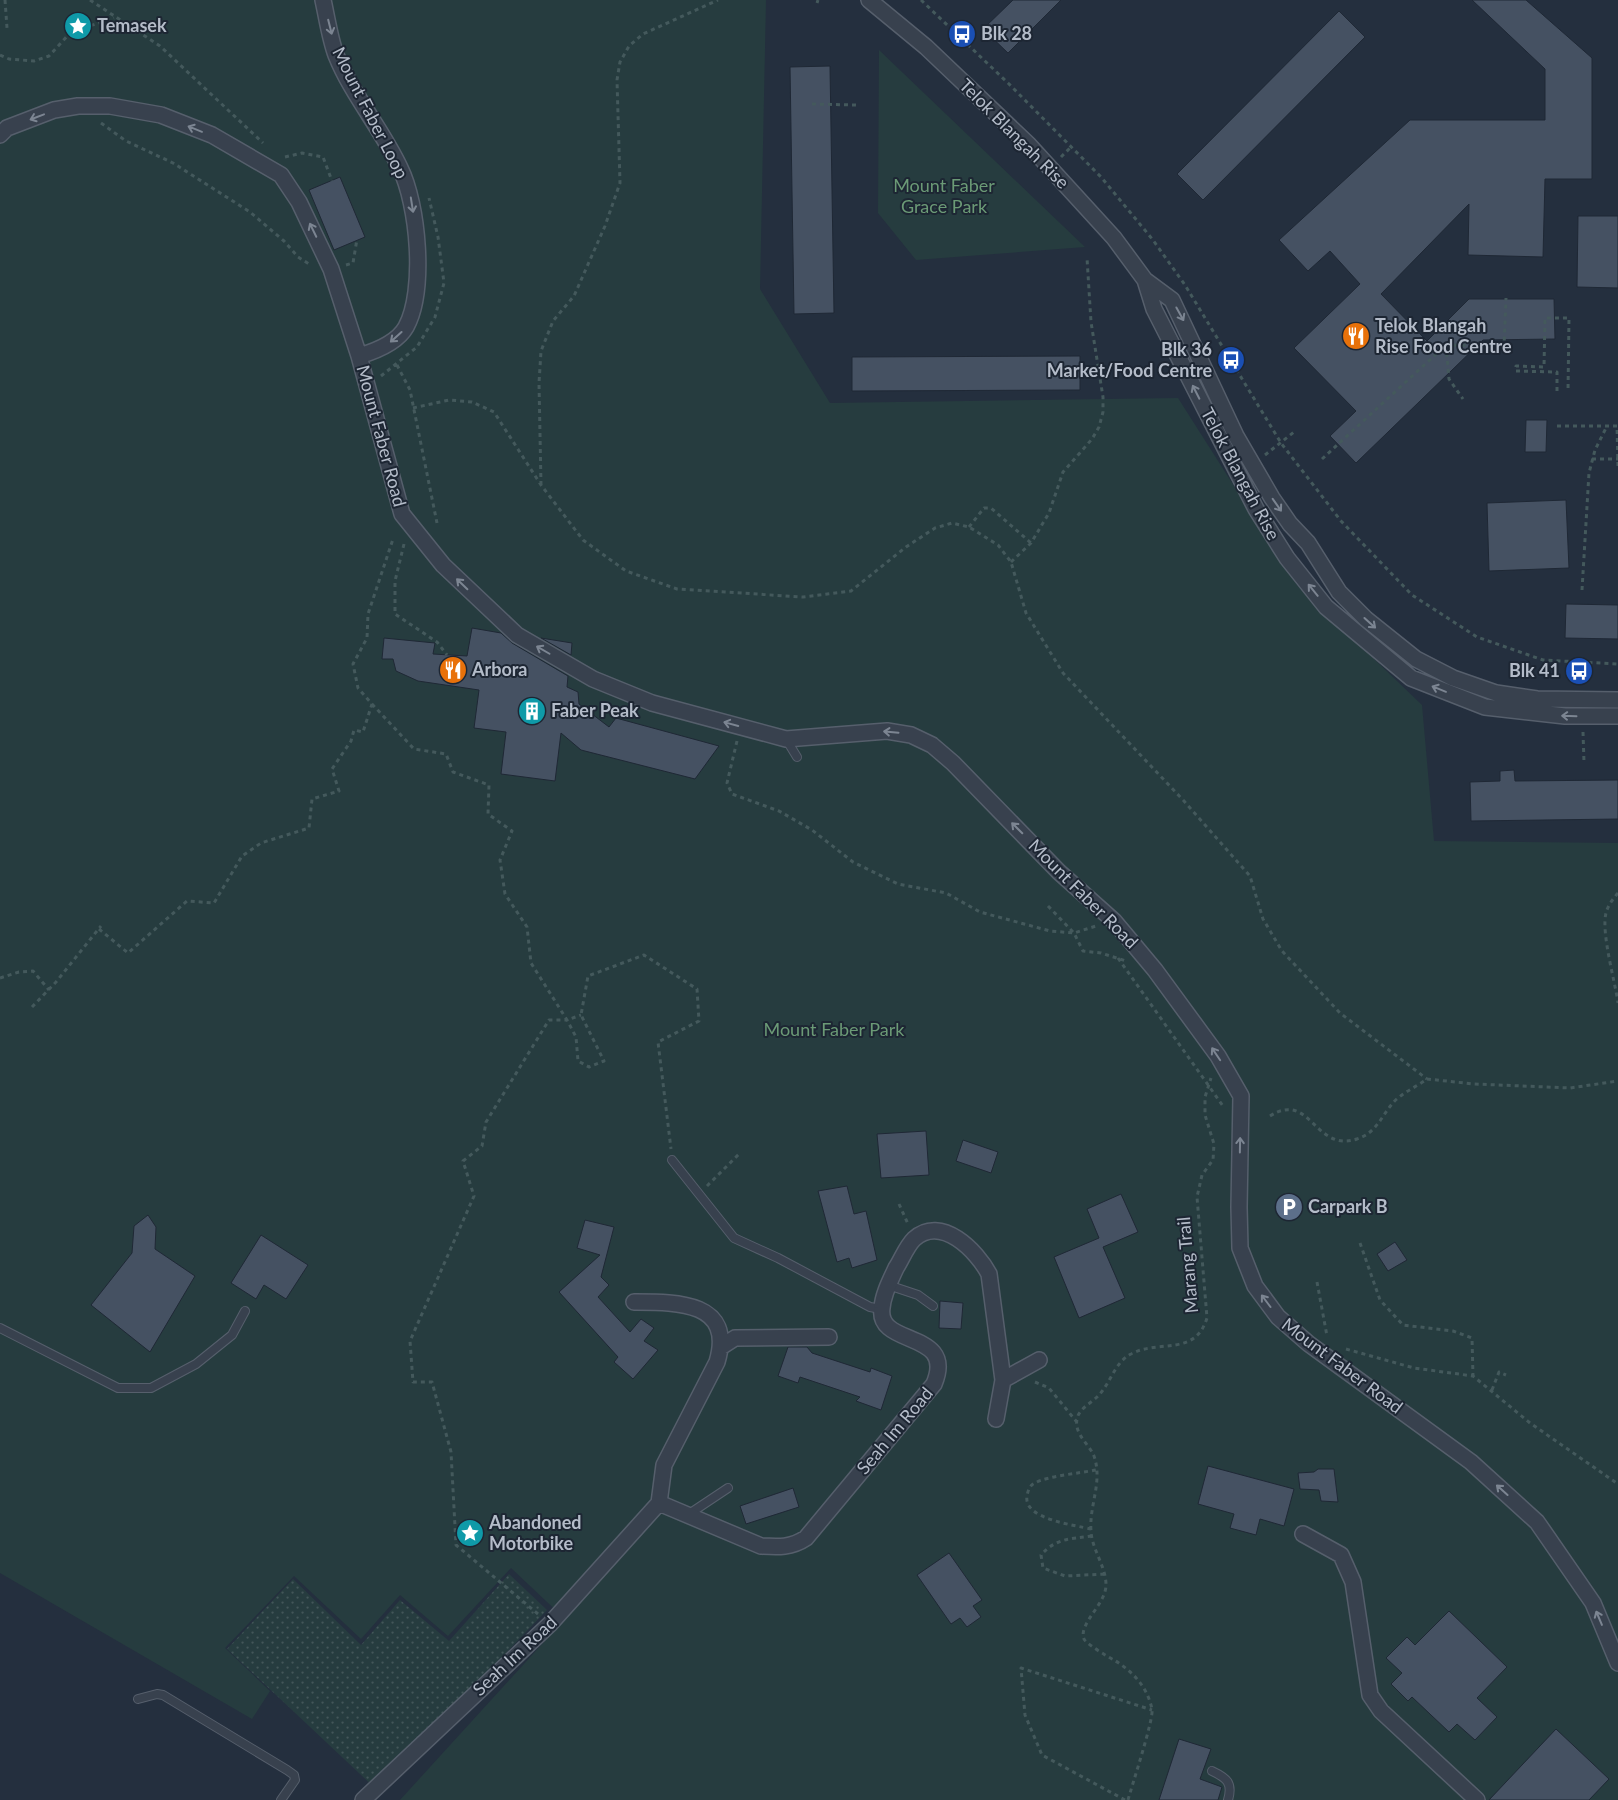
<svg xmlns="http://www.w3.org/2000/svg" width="1618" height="1800" font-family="Lato,sans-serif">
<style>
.grass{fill:url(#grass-dots)}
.green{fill:#263c3f}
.building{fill:#455162;stroke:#1f2835}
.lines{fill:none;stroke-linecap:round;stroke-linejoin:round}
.service-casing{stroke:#565f6c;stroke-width:10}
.minor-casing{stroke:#565f6c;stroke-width:18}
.path{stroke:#44595c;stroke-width:3;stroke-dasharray:4 4;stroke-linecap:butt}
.service{stroke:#38414e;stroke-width:8}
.minor{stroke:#38414e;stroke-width:15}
.oneway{stroke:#7c8592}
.labels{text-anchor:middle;stroke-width:4;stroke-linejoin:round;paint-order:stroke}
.poi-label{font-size:18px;font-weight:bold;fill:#b4bcc9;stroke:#1d2633;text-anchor:start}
.street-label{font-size:18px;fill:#b4bcc9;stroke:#1d2633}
.park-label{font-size:18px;fill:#6b9a76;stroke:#1d2633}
</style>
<defs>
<pattern id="grass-dots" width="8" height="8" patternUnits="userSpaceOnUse" patternTransform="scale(1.25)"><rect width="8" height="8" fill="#263c3f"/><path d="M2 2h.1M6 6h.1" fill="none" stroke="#435659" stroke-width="1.8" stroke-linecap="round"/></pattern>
</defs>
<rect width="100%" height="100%" fill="#242f3e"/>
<!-- grass -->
<path class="grass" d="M509 1574 547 1610 376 1789 227 1649 293 1579 361 1645 400 1600 449 1641Z"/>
<!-- green -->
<path class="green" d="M0 0H766L760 289 830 403 1178 398 1297 585 1422 705 1434 841 1618 843V1800H400L565 1619 511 1568 448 1636 400 1595 361 1639 294 1576 225 1648 270 1691 252 1719 0 1573Z
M879 50 1085 247 916 260 878 213Z"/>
<!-- building -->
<path class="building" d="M1013 0H1061L1008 53 983 29Z
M1472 0H1526L1592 58V179H1545L1543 257 1468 255 1469 204 1381 294 1427 341 1469 299H1554L1555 339 1483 340 1356 463 1330 436 1356 411 1294 348 1360 284 1330 251 1308 271 1279 240 1410 120H1545V69Z
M1339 11 1365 37 1203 200 1177 174Z
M830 66 834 313 794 314 790 67Z
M340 177 365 237 334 250 309 190Z
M1578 216H1618V288L1577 287Z
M1080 356V390L852 391V357Z
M1526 420H1547L1546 452H1525Z
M1566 500 1569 568 1489 571 1487 503Z
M1566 604 1618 605V639L1565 638Z
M472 628 501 633 512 643 568 676 567 687 578 692 579 704 609 727 616 718 719 746 695 779 581 750 561 733 555 781 501 774 506 732 474 728 479 690 418 681 396 671 393 659H382L384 638 435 643 433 654 467 656Z
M541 638 572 643 571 655Z
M1514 770 1515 781 1618 780V819L1471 821 1470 782 1500 781V771Z
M926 1131 929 1175 881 1178 877 1134Z
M963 1140 998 1152 991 1173 956 1161Z
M847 1186 854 1214 866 1211 877 1260 852 1268 849 1258 837 1262 818 1191Z
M1121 1194 1138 1232 1103 1247 1125 1298 1079 1318 1054 1257 1099 1238 1087 1209Z
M148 1215 156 1227 155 1249 195 1276 150 1352 91 1305 132 1253 134 1226Z
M585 1220 614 1227 601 1277 609 1285 598 1297 630 1332 641 1319 654 1328 644 1341 658 1350 633 1379 614 1362 618 1357 559 1292 600 1255 577 1248Z
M261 1235 308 1265 286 1299 264 1285 256 1299 231 1283Z
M1395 1242 1407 1260 1388 1271 1377 1254Z
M940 1301 963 1303 961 1329 939 1328Z
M788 1347H807L812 1353 870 1372 871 1368 892 1376 881 1410 856 1401 860 1397 800 1377 798 1383 778 1376Z
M1208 1466 1294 1489 1284 1526 1260 1519 1256 1535 1230 1528 1234 1514 1198 1504Z
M1318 1469H1334L1338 1502 1321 1501 1319 1490 1300 1489 1298 1473 1314 1472Z
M793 1488 799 1507 746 1524 740 1506Z
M949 1553 982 1600 973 1606 981 1617 967 1627 960 1618 951 1624 917 1575Z
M1449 1611 1507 1667 1477 1698 1497 1717 1475 1740 1457 1724 1449 1732 1412 1697 1408 1701 1391 1684 1402 1673 1386 1658 1407 1637 1415 1645Z
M1556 1729 1609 1779 1589 1800H1489Z
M1179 1739 1211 1749 1200 1779 1222 1787 1218 1800H1159Z"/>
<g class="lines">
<!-- service casing -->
<g class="service-casing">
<path id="service" d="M786 739 797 757
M672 1160 734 1238 778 1258 870 1307 881 1309
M888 1285 918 1295 933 1306
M0 1328 118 1388H151L196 1364 232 1335 245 1311
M689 1514 728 1488
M138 1699 157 1694 163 1695 287 1770 294 1775 295 1780 281 1800
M1212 1771C1227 1778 1233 1783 1228 1800"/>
</g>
<!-- minor casing -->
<g class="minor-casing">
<path id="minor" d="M323 0C327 18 330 39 336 55 352 95 382 129 400 168 418 204 426 290 406 327 397 343 376 351 359 356
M869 0 926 47 1029 145 1114 238 1145 280 1172 300 1236 436 1272 498 1290 524 1308 543 1339 592 1366 619 1416 659 1453 678 1496 693 1537 699 1618 700
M0 135 7 128 54 110 78 106H110L161 115 212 135 281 175 299 202 331 269 359 356 402 514 443 565 517 635 593 679 652 703 786 739 887 731 911 735 932 745 953 763 1059 872 1114 921 1155 970 1218 1056 1241 1096 1239 1207 1240 1248 1255 1286 1278 1317 1309 1344 1471 1462 1537 1522 1593 1603 1618 1663
M1145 280 1154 309 1256 509 1287 558 1326 607 1411 678 1485 707 1565 716H1618
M721 1347 735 1338 829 1337
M1003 1380 1039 1360
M659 1503 761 1546C778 1547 791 1548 806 1538L934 1384C957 1329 876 1348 882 1308 883 1294 890 1281 896 1268 902 1259 906 1247 914 1239 941 1214 977 1251 989 1274L1003 1380 996 1419
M1303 1534 1341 1555 1353 1582 1370 1695 1381 1711 1477 1800
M363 1800 550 1624 659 1503 664 1465 717 1362C735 1301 676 1302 634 1302"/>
</g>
<!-- path -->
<path class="path" d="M5 0 7 28
M90 0 160 46 263 143
M921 0 1008 83 1101 177 1153 240 1185 285 1281 443 1341 521 1412 595 1477 637 1543 660 1618 664
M817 3 818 0
M0 55 9 59 34 61 49 56 71 32 114 18
M812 104 856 105
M101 123 126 141 173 163 250 212 284 241 298 257 309 264
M285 157 302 153 323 157 332 181
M1061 157 1071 147
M346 265 353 263 357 239
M1446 345 1449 379 1463 399
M397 365 410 390 437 523
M381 376 417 347 435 317 444 283 438 237 429 198
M1557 391V372L1516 371V366L1544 367 1545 318H1569L1568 392
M413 408 449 400 472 402 494 412 541 485 583 540 626 571 677 589 803 597 851 591 906 547 935 528 952 523 969 527 998 545 1011 562 1026 613 1063 673 1184 801 1250 876 1263 919 1282 951 1340 1013 1427 1079
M1557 426H1617L1618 467
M1265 455 1294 432
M1322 459 1446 345 1504 346 1506 298
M1592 459H1618
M541 485 539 383 541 351 553 321 574 296 605 226 620 183 617 80 620 62 629 46 643 34 718 0
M969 527 984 508H991L1031 543
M404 544 395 581V614L437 642 447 655
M1011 562 1031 543 1049 513 1063 472 1092 439 1099 427 1103 412V397L1091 322 1087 258
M1582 590 1589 473 1595 450 1607 426
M372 704 414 749 446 754 453 772 489 785 488 814 512 831 500 860 505 894 527 927 531 963 567 1020 581 1015
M1583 732 1584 762
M737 741 727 783 732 794 779 811 812 830 853 862 898 884 946 893 980 912 1050 931 1074 933 1096 926
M1618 893C1613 899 1608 905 1606 913 1601 933 1615 981 1618 1003
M1048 906 1074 933 1083 951 1101 953 1126 961
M99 929 128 953 187 901 214 903 242 856 261 843 309 828 312 799 339 791 332 769 351 741 354 730 363 732 372 704 358 688 353 664 367 638 368 614 393 539
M1118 958 1223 1106
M0 978 19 972 33 971 49 990
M32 1007 56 982 101 926
M1270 1116C1311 1090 1314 1153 1357 1139 1376 1133 1381 1117 1392 1104 1400 1094 1416 1087 1427 1079L1474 1084 1570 1088 1618 1081
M707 1186 740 1153
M899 1204 908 1224
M1360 1243 1380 1300 1403 1325 1453 1331 1472 1338 1473 1376
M1317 1282 1327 1336
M1346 1349 1414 1368 1473 1376 1530 1423 1618 1484
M1035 1382 1049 1388 1076 1421
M1492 1390 1499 1372 1506 1375
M1091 1529C1074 1525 1023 1519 1027 1496 1028 1490 1030 1485 1035 1483 1047 1476 1081 1473 1096 1470
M1092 1536C1070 1539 1056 1538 1041 1555L1043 1568 1065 1576 1105 1574
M538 1614 456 1545 451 1452 432 1382H413L410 1341 474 1196 463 1161 482 1146 486 1122 549 1020H567L576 1037 578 1061 589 1067 604 1061 581 1015 588 976 644 955 697 989 699 1021 658 1042 671 1149
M1125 1800 1042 1755 1025 1715 1021 1668 1152 1710
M1128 1800C1132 1785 1154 1719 1152 1709 1147 1686 1132 1671 1114 1660 1108 1657 1085 1643 1084 1639 1078 1624 1106 1604 1106 1585 1106 1566 1092 1550 1091 1531 1089 1505 1103 1482 1094 1456 1089 1444 1074 1434 1077 1419 1079 1408 1092 1403 1099 1395 1111 1382 1115 1362 1131 1354 1159 1339 1195 1357 1207 1318L1197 1197 1202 1175 1213 1160 1214 1144 1205 1115V1097L1211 1078"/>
<!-- service -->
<use href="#service" class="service"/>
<!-- minor -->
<use href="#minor" class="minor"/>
</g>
<!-- one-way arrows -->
<defs><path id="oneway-shaft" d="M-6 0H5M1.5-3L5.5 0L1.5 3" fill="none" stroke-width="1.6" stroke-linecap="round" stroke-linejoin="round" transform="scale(1.25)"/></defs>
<g class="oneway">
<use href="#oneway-shaft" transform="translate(330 27) rotate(76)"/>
<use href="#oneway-shaft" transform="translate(37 117) rotate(159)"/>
<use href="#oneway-shaft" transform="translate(195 129) rotate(-158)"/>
<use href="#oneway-shaft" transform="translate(412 205) rotate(81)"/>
<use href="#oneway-shaft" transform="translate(313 230) rotate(-116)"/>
<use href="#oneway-shaft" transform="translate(1180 314) rotate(61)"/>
<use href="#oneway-shaft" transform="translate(396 337) rotate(138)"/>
<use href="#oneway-shaft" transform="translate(1196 392) rotate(-117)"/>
<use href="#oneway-shaft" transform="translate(1277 505) rotate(55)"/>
<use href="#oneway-shaft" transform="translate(462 584) rotate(-136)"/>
<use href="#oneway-shaft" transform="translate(1313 590) rotate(-129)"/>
<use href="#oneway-shaft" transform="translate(1370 623) rotate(42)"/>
<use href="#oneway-shaft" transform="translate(543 650) rotate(-150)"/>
<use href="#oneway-shaft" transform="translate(1439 689) rotate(-158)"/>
<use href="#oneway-shaft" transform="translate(1569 716) rotate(-178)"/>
<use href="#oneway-shaft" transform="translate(731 724) rotate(-165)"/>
<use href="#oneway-shaft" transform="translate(891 732) rotate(-175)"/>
<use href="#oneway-shaft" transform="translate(1017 828) rotate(-135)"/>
<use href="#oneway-shaft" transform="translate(1216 1054) rotate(-124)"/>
<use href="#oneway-shaft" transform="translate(1240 1145) rotate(-89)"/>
<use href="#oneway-shaft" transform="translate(1266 1301) rotate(-127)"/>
<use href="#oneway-shaft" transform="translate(1502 1490) rotate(-138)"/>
<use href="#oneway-shaft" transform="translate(1599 1618) rotate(-113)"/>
</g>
<!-- icons -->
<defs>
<g id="sight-disc" transform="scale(1.4375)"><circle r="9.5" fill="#0f9aa8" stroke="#1d2633"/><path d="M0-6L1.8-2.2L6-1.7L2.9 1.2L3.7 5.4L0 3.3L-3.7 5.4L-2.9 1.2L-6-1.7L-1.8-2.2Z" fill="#fff"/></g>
<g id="bus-disc" transform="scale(1.4375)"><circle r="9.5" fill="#1a4fb4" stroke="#1d2633"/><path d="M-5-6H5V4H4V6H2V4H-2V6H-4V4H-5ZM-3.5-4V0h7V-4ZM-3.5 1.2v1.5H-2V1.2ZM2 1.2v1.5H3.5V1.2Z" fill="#fff"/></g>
<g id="restaurant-disc" transform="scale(1.4375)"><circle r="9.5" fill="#e8710a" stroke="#1d2633"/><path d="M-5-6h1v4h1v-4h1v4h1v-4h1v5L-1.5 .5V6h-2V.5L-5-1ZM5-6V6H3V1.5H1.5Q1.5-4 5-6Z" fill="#fff"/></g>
<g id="building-disc" transform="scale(1.4375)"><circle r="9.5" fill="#0f9aa8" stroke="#1d2633"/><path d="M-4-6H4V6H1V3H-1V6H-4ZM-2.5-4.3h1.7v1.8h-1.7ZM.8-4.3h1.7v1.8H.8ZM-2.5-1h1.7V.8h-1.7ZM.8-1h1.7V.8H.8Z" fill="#fff"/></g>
<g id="parking-disc" transform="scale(1.4375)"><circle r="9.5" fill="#5c6f8a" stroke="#1d2633"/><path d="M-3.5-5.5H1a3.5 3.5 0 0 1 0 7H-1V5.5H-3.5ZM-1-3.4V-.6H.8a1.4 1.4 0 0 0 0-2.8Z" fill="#fff"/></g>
</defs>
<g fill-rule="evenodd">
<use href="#sight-disc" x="78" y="26"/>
<use href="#bus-disc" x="962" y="34"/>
<use href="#restaurant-disc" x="1356" y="336"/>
<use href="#bus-disc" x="1231" y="360"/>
<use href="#restaurant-disc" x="453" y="670"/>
<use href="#bus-disc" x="1579" y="671"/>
<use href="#building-disc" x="532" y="711"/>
<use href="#parking-disc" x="1289" y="1207"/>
<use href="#sight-disc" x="470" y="1533"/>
</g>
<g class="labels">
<!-- poi labels -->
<g class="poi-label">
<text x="97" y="32">Temasek</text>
<text x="981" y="40">Blk 28</text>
<text x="1375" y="332">Telok Blangah<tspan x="1375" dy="21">Rise Food Centre</tspan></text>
<text x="1212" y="356" text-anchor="end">Blk 36<tspan x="1212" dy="21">Market/Food Centre</tspan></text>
<text x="472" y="676">Arbora</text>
<text x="1560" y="677" text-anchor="end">Blk 41</text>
<text x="551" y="717">Faber Peak</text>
<text x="1308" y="1213">Carpark B</text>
<text x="489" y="1529">Abandoned<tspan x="489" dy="21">Motorbike</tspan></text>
</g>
<!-- street labels -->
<g class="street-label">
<text transform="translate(370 113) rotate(63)" y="6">Mount Faber Loop</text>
<text transform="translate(1014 134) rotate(45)" y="6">Telok Blangah Rise</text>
<text transform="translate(381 436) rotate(75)" y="6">Mount Faber Road</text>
<text transform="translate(1240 474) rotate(62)" y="6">Telok Blangah Rise</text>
<text transform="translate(1083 894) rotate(45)" y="6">Mount Faber Road</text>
<text transform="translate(1188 1265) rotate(-95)" y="6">Marang Trail</text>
<text transform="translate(1342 1366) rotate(37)" y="6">Mount Faber Road</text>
<text transform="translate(895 1431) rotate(-50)" y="6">Seah Im Road</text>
<text transform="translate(515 1656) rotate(-43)" y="6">Seah Im Road</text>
</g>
<!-- park labels -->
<g class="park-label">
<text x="944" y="192">Mount Faber<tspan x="944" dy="21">Grace Park</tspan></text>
<text x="834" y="1036">Mount Faber Park</text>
</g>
</g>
</svg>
